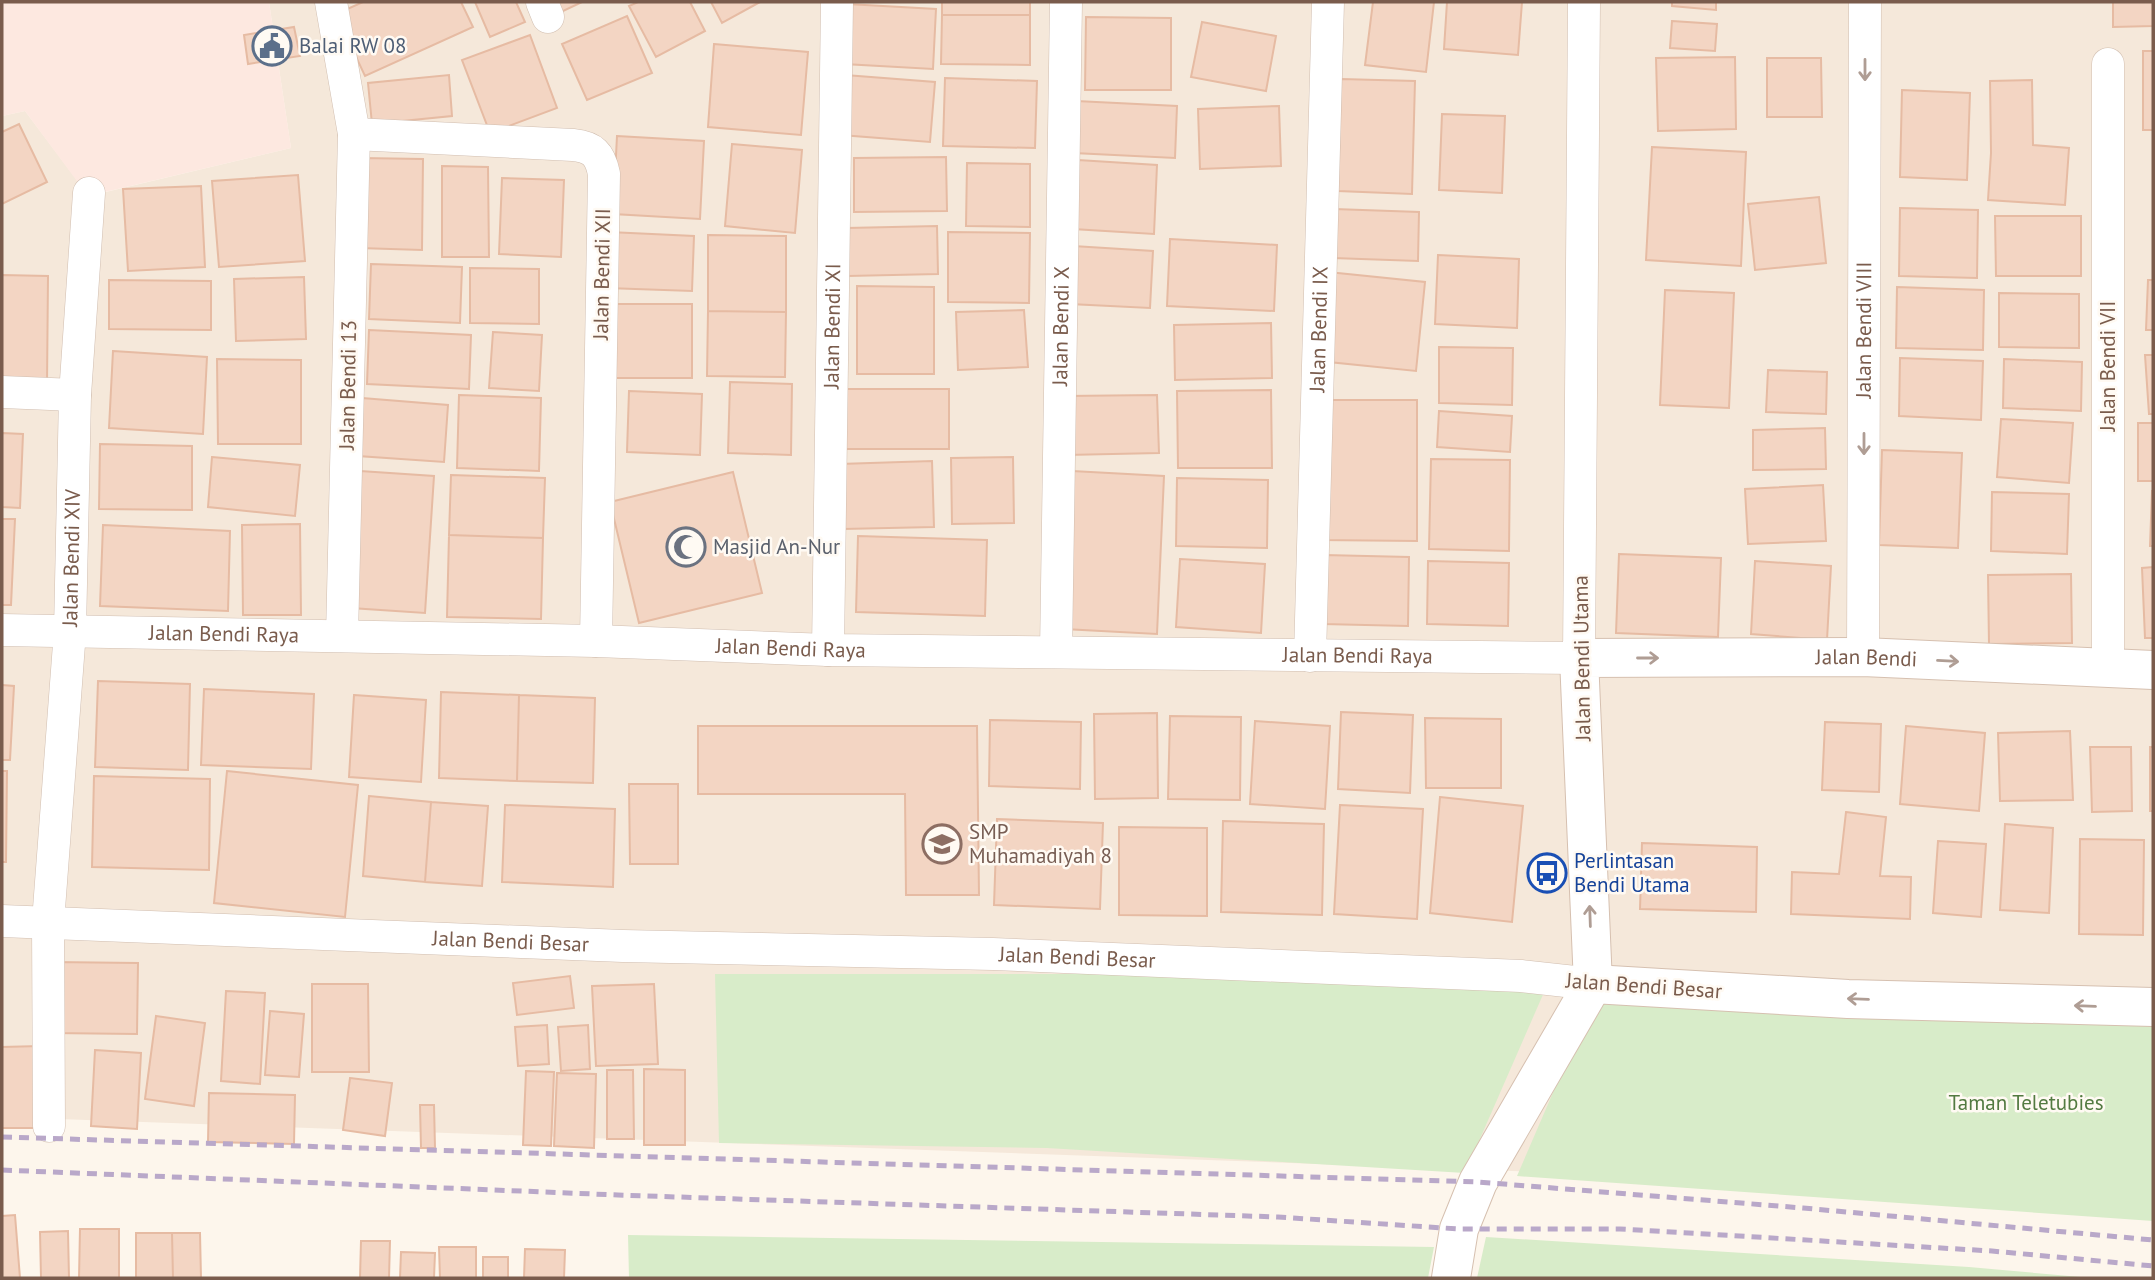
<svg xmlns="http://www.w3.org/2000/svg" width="2155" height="1280" font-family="'PT Sans',sans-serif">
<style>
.residential{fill:#f5e8da}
.commercial{fill:#fde8e0}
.green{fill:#d8ecc9}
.building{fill:#f3d5c3;stroke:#e6bba3;stroke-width:2}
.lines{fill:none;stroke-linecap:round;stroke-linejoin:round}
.street-casing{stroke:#d1beb0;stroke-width:33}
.secondary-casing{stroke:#d6c0b0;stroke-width:40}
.street{stroke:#fff;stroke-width:32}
.secondary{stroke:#fff;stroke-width:38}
.rail{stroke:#b9a8c9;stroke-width:5;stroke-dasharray:10 7;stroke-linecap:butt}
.oneway{stroke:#af9d94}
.labels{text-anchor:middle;stroke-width:5;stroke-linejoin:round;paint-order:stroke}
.service-label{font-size:21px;fill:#4e5e75;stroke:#fffaf3;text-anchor:start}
.street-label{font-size:21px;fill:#7a5c4d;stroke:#fffaf3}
.worship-label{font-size:21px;fill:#5b616d;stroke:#fffaf3;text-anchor:start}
.education-label{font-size:21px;fill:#785e54;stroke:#fffaf3;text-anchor:start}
.transit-label{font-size:21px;fill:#164399;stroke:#fffaf3;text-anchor:start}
.park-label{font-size:21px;fill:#537a41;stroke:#fffaf3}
</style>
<rect width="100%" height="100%" fill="#fdf6ec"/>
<!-- residential -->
<path class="residential" d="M269 2H2153V1220L1598 1174 2 1117V116L25 111 89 196 291 148Z"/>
<!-- commercial -->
<path class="commercial" d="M2 2H269L291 148 88 196 25 111 2 116Z"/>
<!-- green -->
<path class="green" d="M715 974H1552L1465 1173 1047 1148 719 1143Z
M1602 979 2153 997V1221L1517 1176Z
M628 1235 1434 1247 1428 1278H629Z
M1486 1237 1969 1267 2092 1278H1477Z"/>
<!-- building -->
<path class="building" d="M363 2H461L473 27 365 76 336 14Z
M475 2H516L525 22 490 37Z
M554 2H582L559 13Z
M638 2H690L705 31 656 57 629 6Z
M711 2H760L722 23Z
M942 2H1030V15H942Z
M1373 2H1434L1426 72 1365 65Z
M1447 2H1522L1518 55 1444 49Z
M1672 2H1716V10L1672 6Z
M2113 2H2153V26L2113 27Z
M847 4 936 9 933 69 844 64Z
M942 15H1030V65L941 64Z
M627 16 652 73 587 100 562 44Z
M1086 17 1171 18V90H1085Z
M1672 21 1717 24 1715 51 1670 48Z
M1202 22 1276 36 1266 91 1191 77Z
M294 27 300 56 248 64 244 35Z
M530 35 557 108 490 133 462 60Z
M714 44 808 52 801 135 708 127Z
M2143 51H2153V130H2143Z
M1735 57 1736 129 1658 131 1656 58Z
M1767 58H1821L1822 117H1767Z
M449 75 452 116 372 124 368 83Z
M845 75 935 82 930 142 841 135Z
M945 78 1037 81 1035 148 943 146Z
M1341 79 1415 81 1412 194 1338 191Z
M2032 80 2033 145 2069 148 2065 205 1988 200 1991 153 1990 81Z
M1902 90 1970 93 1967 180 1900 177Z
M1076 101 1177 106 1175 158 1074 153Z
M1279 106 1281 166 1200 169 1198 109Z
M1442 114 1505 116 1502 193 1439 190Z
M19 124 47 182 2 204V132Z
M617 136 704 141 700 219 613 214Z
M732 144 802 150 795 233 725 226Z
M1652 147 1746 152 1741 266 1646 260Z
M946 157 947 211 854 212V158Z
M361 158 423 159 422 250 359 248Z
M1078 160 1157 165 1154 234 1073 229Z
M967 163 1030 164V227L966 226Z
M442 166 488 167 489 257H442Z
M298 175 305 261 219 267 212 181Z
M502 178 564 180 561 257 499 254Z
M201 186 205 267 128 271 123 189Z
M1819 197 1826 263 1755 270 1748 204Z
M1900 208 1978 210 1977 278 1899 276Z
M1334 209 1419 212 1418 261 1333 258Z
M1995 216H2081V276H1996Z
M937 226 938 274 848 276 847 228Z
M609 232 694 236 692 291 607 288Z
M948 232 1030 233 1029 303 948 302Z
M708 235 786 236V312L708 311Z
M1170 239 1277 245 1274 311 1167 306Z
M1073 246 1153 251 1150 308 1070 304Z
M1438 255 1519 259 1517 328 1435 324Z
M371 264 462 267 460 323 369 319Z
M470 268 539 269V324L470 323Z
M1328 272 1425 282 1416 371 1319 361Z
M2 275 48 276 47 385 2 384Z
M304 277 306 339 236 341 234 279Z
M109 280 211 281V330L109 329Z
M2148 280H2153V330H2146Z
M857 286 934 287V374H857Z
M1897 287 1984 290 1983 350 1896 348Z
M1665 290 1734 293 1729 408 1660 405Z
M1999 293 2079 294V348L1999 347Z
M606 304H692V378H606Z
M1024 310 1028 367 958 370 956 312Z
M708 311 786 312 785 377 707 376Z
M1271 323 1272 378 1175 380 1174 325Z
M369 330 471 335 469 389 367 384Z
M493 332 542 335 539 391 489 388Z
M1439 347 1513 348 1512 405 1439 403Z
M113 351 207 357 203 434 109 428Z
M2145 355H2153V414H2149Z
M1900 358 1983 361 1981 420 1899 416Z
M217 359 301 360V444H218Z
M2004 359 2082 362 2081 411 2003 408Z
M1768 370 1827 372 1826 414 1766 412Z
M730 382 792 384 791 455 728 453Z
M846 389H949V449H846Z
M1271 390 1272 468H1178L1177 391Z
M629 391 702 394 700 455 627 452Z
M459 395 541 398 539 471 457 468Z
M1157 395 1159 453 1066 455 1065 396Z
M362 398 448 405 444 462 358 456Z
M1320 400H1417V541L1319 540Z
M1439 411 1512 416 1510 452 1437 447Z
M2001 419 2073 423 2069 483 1997 477Z
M2138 423H2153V481H2138Z
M1825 428 1826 469 1753 470V430Z
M2 433 23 434 20 508 2 507Z
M100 444 192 446V510L99 509Z
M1882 450 1962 453 1958 548 1879 545Z
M212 457 300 465 295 516 208 507Z
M1013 457 1014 523 952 524 951 458Z
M1431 459 1510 460 1509 551 1429 549Z
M932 461 934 527 843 529 840 464Z
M360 471 434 476 425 613 351 608Z
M1072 471 1164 476 1157 634 1064 629Z
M733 472 762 593 639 623 610 502Z
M451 475 545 478 543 538 449 535Z
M1177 478 1268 480 1267 548 1176 546Z
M1823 485 1826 541 1748 544 1745 489Z
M2152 491H2153V546H2150Z
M1992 492 2069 494 2067 554 1991 551Z
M2 519H15L11 605H2Z
M300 524 301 615H243L242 525Z
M103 525 230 531 228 611 100 606Z
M449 535 543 538 541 619 447 617Z
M858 536 987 540 985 616 856 612Z
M1619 554 1721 558 1718 637 1616 633Z
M1324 555 1409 557 1408 626 1323 624Z
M1180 559 1265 564 1261 633 1176 627Z
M1428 561 1509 563 1508 626 1427 624Z
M1755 561 1831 566 1827 640 1751 634Z
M2153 567V638H2145L2142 568Z
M2071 574 2072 643 1989 644 1988 575Z
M98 681 190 684 188 770 95 767Z
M2 685 14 686 10 760H2Z
M204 689 314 694 311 769 201 765Z
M441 692 519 695 517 781 439 778Z
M354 695 426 700 421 782 349 777Z
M519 695 595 698 593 783 517 781Z
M1341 712 1413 715 1410 793 1338 789Z
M1157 713 1158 798 1095 799 1094 714Z
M1170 716 1241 717 1240 800 1168 799Z
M1425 718 1501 719V788H1426Z
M990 720 1081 722 1080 789 989 786Z
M1255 721 1330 726 1325 809 1250 804Z
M1825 722 1881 724 1879 792 1822 790Z
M698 726H977L979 895H906L905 794H698Z
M1906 726 1985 733 1979 811 1900 804Z
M2070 731 2073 800 2000 801 1998 733Z
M2090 747H2131L2132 811 2092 812Z
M2150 747H2153V811H2150Z
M2 771H7L6 862H2Z
M227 771 358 785 345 917 214 903Z
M94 776 210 779 209 870 92 867Z
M629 784H678V864H630Z
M369 796 431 802 425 882 363 876Z
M1440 797 1523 806 1512 922 1430 913Z
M431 802 488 806 482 886 425 882Z
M505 805 615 809 613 887 502 882Z
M1340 805 1423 809 1417 919 1334 914Z
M1846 812 1886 817 1880 876 1911 877 1910 919 1791 914 1792 872 1839 874Z
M997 819 1103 823 1100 909 994 905Z
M1223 821 1324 824 1322 915 1221 912Z
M2005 824 2053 828 2049 913 2000 910Z
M1119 827 1207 828V916L1119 915Z
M2080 839 2144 840 2143 935 2079 934Z
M1938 841 1986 844 1981 917 1933 913Z
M1642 843 1757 847 1756 912 1640 909Z
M52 962 138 963 137 1034 51 1033Z
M570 976 574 1008 517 1015 513 983Z
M312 984H368L369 1072H312Z
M654 984 658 1064 596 1066 592 986Z
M226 991 265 993 260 1084 221 1081Z
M270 1011 304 1014 299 1077 265 1075Z
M156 1016 205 1023 194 1106 145 1099Z
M547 1025 549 1064 518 1066 515 1027Z
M588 1025 590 1069 561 1071 558 1027Z
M40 1046 41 1128H2V1047Z
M95 1050 141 1053 137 1129 91 1126Z
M644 1069 685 1070V1145H644Z
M607 1070H633L634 1139H607Z
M526 1071 554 1072 551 1146 523 1145Z
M557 1073 596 1074 594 1148 554 1146Z
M350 1078 392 1083 385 1136 343 1130Z
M209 1093 295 1095 294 1144 208 1142Z
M420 1105H434L435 1148H421Z
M15 1215 20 1278H2V1216Z
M80 1229H119V1278H79Z
M68 1231 69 1278H41L40 1232Z
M136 1233H172L173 1278H136Z
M172 1233H200L201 1278H173Z
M361 1241H390L389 1278H360Z
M439 1247H476V1278H440Z
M525 1249 565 1250 564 1278H524Z
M401 1252 435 1253 434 1278H400Z
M483 1257H508V1278H483Z"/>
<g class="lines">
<!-- street casing -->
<g class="street-casing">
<g id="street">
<path d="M331 2 354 134 342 636"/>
<path d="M542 2 548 17"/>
<path d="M2108 64V668"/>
<path d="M354 134 573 145C593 147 600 154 604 174L596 641"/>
<path d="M2 392 75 395"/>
<path id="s1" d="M2 630 596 641 828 650 1579 658 1584 2"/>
<path id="s2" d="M828 650 837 2"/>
<path id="s3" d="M1056 652 1066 2"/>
<path id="s4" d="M1310 656 1328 2"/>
<path id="s5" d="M1863 657 1865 2"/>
<path id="s6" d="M2 921 623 946 993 954 1521 976 1593 984"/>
<path id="s7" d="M49 1126 48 922 70 631 75 395 89 193"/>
</g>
</g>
<!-- secondary casing -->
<g class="secondary-casing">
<g id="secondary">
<path d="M1593 984 1848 999 2153 1007"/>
<path id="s8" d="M1451 1278 1459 1229 1478 1182 1593 984 1579 658 1863 657 2153 670"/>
</g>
</g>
<!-- street -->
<use href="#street" class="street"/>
<!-- secondary -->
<use href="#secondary" class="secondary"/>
<!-- rail -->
<path class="rail" d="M2 1137 1478 1182 1803 1208 2153 1240
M2 1170 618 1195 1278 1217 1459 1229H1620L1992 1251 2153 1266"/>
</g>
<!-- one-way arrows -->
<defs><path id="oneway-shaft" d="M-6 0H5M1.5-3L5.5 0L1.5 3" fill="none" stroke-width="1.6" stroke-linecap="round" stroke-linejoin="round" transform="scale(1.75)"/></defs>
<g class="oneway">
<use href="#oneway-shaft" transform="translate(1865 70) rotate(90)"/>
<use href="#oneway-shaft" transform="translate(1864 444) rotate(90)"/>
<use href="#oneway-shaft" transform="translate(1648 658)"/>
<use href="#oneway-shaft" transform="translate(1948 661) rotate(3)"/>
<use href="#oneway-shaft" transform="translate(1590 916) rotate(-92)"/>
<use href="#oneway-shaft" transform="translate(1858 999) rotate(-178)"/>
<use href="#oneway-shaft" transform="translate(2085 1006) rotate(-178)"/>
</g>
<!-- icons -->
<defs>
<g id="civic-ring" transform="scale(2.0125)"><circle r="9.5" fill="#fffaf3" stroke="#5c6f8a" stroke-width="1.5"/><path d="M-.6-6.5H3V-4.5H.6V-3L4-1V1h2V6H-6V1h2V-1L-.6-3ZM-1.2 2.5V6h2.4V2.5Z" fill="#5c6f8a"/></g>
<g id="mosque-ring" transform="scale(2.0125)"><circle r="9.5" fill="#fffaf3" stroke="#6b7280" stroke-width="1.5"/><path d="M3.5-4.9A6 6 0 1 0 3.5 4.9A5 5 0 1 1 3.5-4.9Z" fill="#6b7280"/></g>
<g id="school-ring" transform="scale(2.0125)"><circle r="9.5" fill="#fffaf3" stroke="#8d6e63" stroke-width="1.5"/><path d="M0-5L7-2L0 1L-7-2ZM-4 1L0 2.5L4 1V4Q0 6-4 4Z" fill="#8d6e63"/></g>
<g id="bus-ring" transform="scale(2.0125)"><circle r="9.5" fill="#fffaf3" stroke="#1a4fb4" stroke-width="1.5"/><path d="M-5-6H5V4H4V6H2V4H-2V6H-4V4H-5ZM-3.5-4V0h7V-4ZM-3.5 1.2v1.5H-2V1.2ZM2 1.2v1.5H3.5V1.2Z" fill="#1a4fb4"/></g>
</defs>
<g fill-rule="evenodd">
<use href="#civic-ring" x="272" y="46"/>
<use href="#mosque-ring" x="686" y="547"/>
<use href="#school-ring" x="942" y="844"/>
<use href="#bus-ring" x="1547" y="873"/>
</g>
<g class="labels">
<!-- service labels -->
<g class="service-label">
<text x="299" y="53">Balai RW 08</text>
</g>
<!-- street labels -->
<g class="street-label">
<text transform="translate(602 274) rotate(-89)" y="7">Jalan Bendi XII</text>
<text dy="7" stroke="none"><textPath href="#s2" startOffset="324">Jalan Bendi XI</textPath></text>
<text dy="7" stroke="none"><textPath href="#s3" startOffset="326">Jalan Bendi X</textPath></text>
<text dy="7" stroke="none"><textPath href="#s4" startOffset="327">Jalan Bendi IX</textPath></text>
<text dy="7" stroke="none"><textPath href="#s5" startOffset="327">Jalan Bendi VIII</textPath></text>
<text transform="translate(2108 366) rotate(-90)" y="7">Jalan Bendi VII</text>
<text transform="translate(348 385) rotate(-89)" y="7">Jalan Bendi 13</text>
<text dy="7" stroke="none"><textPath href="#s7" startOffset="569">Jalan Bendi XIV</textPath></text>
<text dy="7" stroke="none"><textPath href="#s1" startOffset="222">Jalan Bendi Raya</textPath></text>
<text dy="7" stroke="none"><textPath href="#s1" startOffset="789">Jalan Bendi Raya</textPath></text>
<text dy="7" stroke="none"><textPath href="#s1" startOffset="1356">Jalan Bendi Raya</textPath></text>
<text transform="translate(1582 658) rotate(-91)" y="7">Jalan Bendi Utama</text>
<text dy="7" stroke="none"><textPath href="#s8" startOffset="943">Jalan Bendi</textPath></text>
<text dy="7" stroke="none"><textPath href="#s6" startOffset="509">Jalan Bendi Besar</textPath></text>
<text dy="7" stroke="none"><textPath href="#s6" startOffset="1076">Jalan Bendi Besar</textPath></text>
<text transform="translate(1644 986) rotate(4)" y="7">Jalan Bendi Besar</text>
</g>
<!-- worship labels -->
<g class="worship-label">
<text x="713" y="554">Masjid An-Nur</text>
</g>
<!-- education labels -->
<g class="education-label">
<text x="969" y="839">SMP<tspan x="969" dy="24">Muhamadiyah 8</tspan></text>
</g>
<!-- transit labels -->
<g class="transit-label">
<text x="1574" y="868">Perlintasan<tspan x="1574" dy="24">Bendi Utama</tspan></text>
</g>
<!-- park labels -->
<g class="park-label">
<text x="2026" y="1110">Taman Teletubies</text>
</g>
</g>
<!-- border -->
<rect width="2155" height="1280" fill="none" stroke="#7a5c4d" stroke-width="7"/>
</svg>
